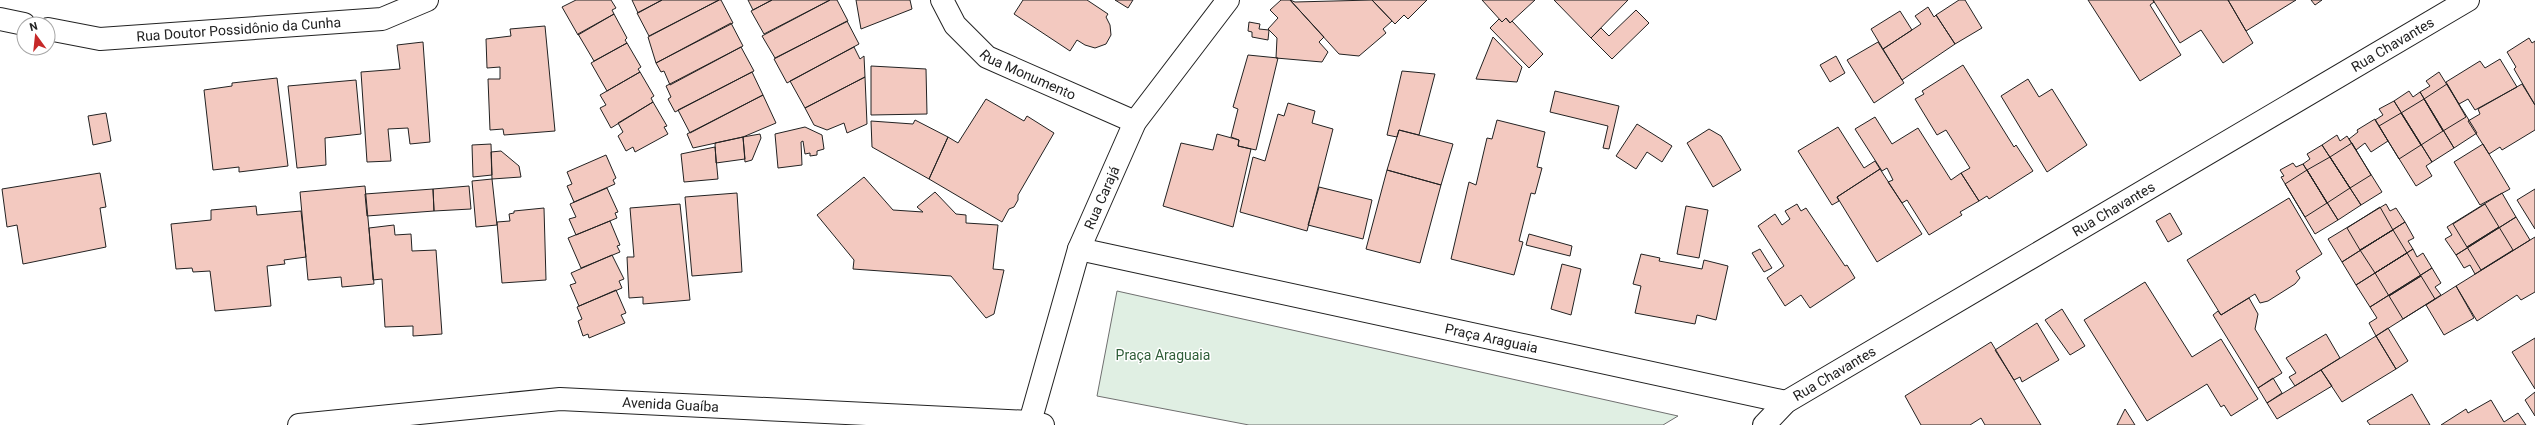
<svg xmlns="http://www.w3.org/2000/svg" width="2535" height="425" font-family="Roboto,sans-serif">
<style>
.green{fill:#e0efe3;stroke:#6f6f6f}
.building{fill:#f3c9c0;stroke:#222}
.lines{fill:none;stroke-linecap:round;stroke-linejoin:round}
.street-casing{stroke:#222;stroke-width:24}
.secondary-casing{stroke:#222;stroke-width:24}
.street{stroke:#fff;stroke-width:22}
.secondary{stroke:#fff;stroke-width:22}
.labels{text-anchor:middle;stroke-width:3;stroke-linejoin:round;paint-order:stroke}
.street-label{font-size:14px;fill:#222;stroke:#fff}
.park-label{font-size:14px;fill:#2f5e38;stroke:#fff}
</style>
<rect width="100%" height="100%" fill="#fff"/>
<!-- green -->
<path class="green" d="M1117 291 1678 416 1663 425H1249L1097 396Z"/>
<!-- building -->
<path class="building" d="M576 0H611L616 8 612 10 614 14 578 35 562 7Z
M632 0H662L638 13Z
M662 0H719L649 36 637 13Z
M719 0H721L733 23 656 63 648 37Z
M748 0H772L753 10Z
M772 0H830L764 34 751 11Z
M830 0H837L848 21 775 58 762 36Z
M856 0H910L912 9 861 29Z
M1023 0H1087L1108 14 1106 17 1110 25 1111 35 1106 44 1095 48 1085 45 1077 40 1070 51 1014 14Z
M1115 0H1133L1128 8Z
M1281 0H1290L1324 37 1319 42 1328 52 1322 62 1276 58 1277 38 1268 29 1278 18 1270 10Z
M1290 0 1295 2 1372 0 1392 21 1383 29 1386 33 1359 56 1339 54Z
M1372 0H1427L1408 19 1404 15 1395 24Z
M1482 0H1535L1510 23 1506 18 1502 22Z
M1554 0H1628L1591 38Z
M1959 0H1965L1982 28 1955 44 1936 15Z
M2088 0H2153L2154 2 2150 5 2181 55 2140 81Z
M2153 0H2228L2253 43 2223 63 2201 30 2180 43Z
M2228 0H2296L2246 31Z
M2311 0H2322L2315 5Z
M1928 7 1934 17 1936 15 1955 44 1902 80 1883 49 1921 24 1915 16Z
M1636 10 1649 23 1612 59 1591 38 1601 28 1609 36Z
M1900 11 1912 30 1883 49 1871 29Z
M614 14 627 38 625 40 627 43 594 61 578 34Z
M1506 18 1510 23 1512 21 1543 54 1529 68 1490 28 1499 19 1502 22Z
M847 21 859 44 787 83 774 59Z
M1249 22 1260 24 1259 29 1269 30 1268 40 1252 37V32L1248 31Z
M731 23 743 46 670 85 664 71 661 72 656 63Z
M545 26 555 131 504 135 503 129 490 130 488 79H500V67L487 68 486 39 511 36 510 29Z
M1493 37 1522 67 1517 82 1476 79Z
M2529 38 2532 43 2535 41V105L2514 69 2516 67 2507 52Z
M423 42 430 142 410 144 408 128 388 129 391 161 367 162 361 72 400 69 397 45Z
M1878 42 1904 83 1874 103 1847 60Z
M627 43 641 67 638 69 640 72 607 91 591 63Z
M741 47 754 71 675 112 668 99 671 97 666 86Z
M854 47 860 59 864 56 865 77 805 108 790 81Z
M1248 55 1278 58 1256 150 1238 146 1239 140 1231 137 1238 109 1233 107Z
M1836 56 1845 73 1830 82 1820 65Z
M2500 59 2517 87 2475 110 2468 99 2459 104 2446 82 2480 61 2485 68Z
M1963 65 2014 147 2016 145 2033 171 1989 199 1987 196 1979 201 1961 173 1970 168 1946 130 1937 135 1915 99 1924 94 1922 91Z
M871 66 926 69 927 114 871 115Z
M1402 71 1435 74 1419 135 1399 130 1397 137 1387 135Z
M640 72 654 96 651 98 653 102 611 128 600 108 606 105 600 95Z
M752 72 763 95 690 133 678 110Z
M2439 72 2477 133 2454 148 2420 92 2430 86 2426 81Z
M865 77 867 124 847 133 844 123 827 130 814 125 805 108Z
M277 78 288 166 239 172V167L213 170 204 90 232 86V83Z
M2028 79 2039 97 2052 89 2087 145 2047 172 2001 96Z
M356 80 361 134 325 138 326 165 297 168 288 86Z
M2447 84 2466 117 2443 131 2424 99Z
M2522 84 2535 105V130L2502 150 2500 147 2489 154 2468 121 2480 114 2478 109Z
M1555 91 1619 106 1609 149 1603 148 1608 126 1550 112Z
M2409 91 2413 97 2420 92 2454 148 2432 162 2394 101Z
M763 95 776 123 743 137 693 148 687 134Z
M986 99 1024 121 1027 116 1054 133 1018 195V200L1014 207 1009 209 1002 222 929 179 948 137 958 143Z
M2424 99 2443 131 2421 145 2401 113Z
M2394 101 2432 162 2426 166 2432 176 2416 186 2375 120 2383 115 2379 109Z
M653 102 667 126 664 127 668 134 635 152 633 147 626 151 618 136 623 132 618 123Z
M1288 103 1315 111 1312 123 1333 129 1307 231 1240 212 1253 157 1265 161 1278 114 1284 116Z
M106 113 111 141 93 145 88 116Z
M2401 113 2421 145 2399 159 2379 126Z
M1875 117 1892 144 1918 128 1951 180 1961 173 1979 201 1960 212 1962 215 1929 235 1907 200 1902 203 1888 182 1893 180 1887 168 1882 171 1855 129Z
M2375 119 2388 141 2371 152 2365 143 2356 150 2349 139 2358 132 2357 130Z
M915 120 948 137 929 179 872 147 871 121 913 124Z
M1497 120 1545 132 1537 167 1542 168 1535 194 1531 193 1519 241 1523 242 1514 275 1451 259 1469 182 1476 185 1487 138 1492 139Z
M1637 124 1672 146 1662 162 1647 152 1636 169 1616 156Z
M805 127 822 135 824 149 817 151V155L810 156V153L805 154 803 141 801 142 802 165 778 168 775 134Z
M1838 127 1864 168 1875 161 1880 169 1837 197 1839 201 1832 205 1798 151Z
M1709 129 1721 136 1741 170 1713 187 1687 143Z
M1399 130 1453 144 1441 185 1387 170Z
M760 134 761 138 752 160 745 162 743 137Z
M1217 134 1239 140 1238 146 1251 149 1233 227 1163 206 1181 143 1213 150Z
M2337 135 2340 141 2347 136 2382 192 2361 205 2322 145Z
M743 137 745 159 716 163 715 143Z
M2352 143 2371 175 2350 188 2330 157Z
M491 144 492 175 473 177 472 145Z
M2483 144 2510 189 2480 205 2454 162Z
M2322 145 2361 205 2338 220 2303 164 2310 159 2307 154Z
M715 147 718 179 684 182 681 154Z
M501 151 519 166 521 177 492 179 491 152Z
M606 155 616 178 613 180 615 184 574 202 567 186 572 184 567 172Z
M2330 157 2350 188 2327 203 2307 170Z
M2293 163 2296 167 2303 164 2338 220 2315 234 2281 177 2284 176 2280 170Z
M1880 169 1922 234 1877 262 1837 197Z
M1387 170 1441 185 1420 263 1366 249Z
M2307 170 2327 203 2305 217 2285 184Z
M100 173 106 207 100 208 106 247 23 264 17 225 7 227 2 189Z
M864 177 893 210 923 212 917 207 935 192 956 214 966 215V223L998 225 993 269 1004 270 994 314 986 318 951 276 853 269 854 260 817 215Z
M492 179 497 225 476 227 472 181Z
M365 186 374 284 342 287 341 277 308 280 300 192Z
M469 186 471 209 434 211 433 189Z
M1319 187 1372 200 1363 239 1308 225Z
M607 188 618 212 615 213 617 218 576 235 569 219 576 217 570 204Z
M433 189 434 211 367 216 365 194Z
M2535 189V229L2517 200Z
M737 193 742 272 692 276 685 197Z
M2502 193 2516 217 2456 255 2445 239 2452 235 2447 227Z
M2289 198 2322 254 2296 271 2300 278 2295 284 2268 301 2260 303 2255 294 2221 315 2187 260Z
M680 204 690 300 643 304V297L629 298 627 257H634L630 208Z
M1797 204 1801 211 1806 208 1845 266 1847 265 1855 278 1810 308 1801 295 1785 306 1767 278 1784 266 1758 226 1775 214 1782 225 1790 219 1785 211Z
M2386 204 2390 211 2396 208 2405 222 2342 262 2328 239Z
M2485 204 2499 227 2467 247 2453 224Z
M256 206 257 215 301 211 306 257 284 260 285 264 267 266 271 306 215 311 210 271 193 272 192 268 176 269 171 224 211 220V210Z
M1686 206 1708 210 1699 258 1677 254Z
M2380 207 2393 230 2360 250 2347 228Z
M544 208 546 280 502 283 497 222 510 221 509 214 514 213V211Z
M2170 213 2182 234 2168 242 2156 221Z
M2516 217 2530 240 2475 274 2470 265 2464 268 2456 255Z
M610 221 620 245 617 246 620 252 581 268 568 238Z
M2405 222 2414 238 2408 241 2413 249 2356 285 2342 262Z
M394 225 395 235 411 234 412 251 436 250 442 334 413 336V326L385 327 382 279 373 280 369 228Z
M2499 227 2513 250 2481 270 2467 247Z
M2393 230 2407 253 2375 273 2360 250Z
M1529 234 1572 246 1570 256 1526 245Z
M2535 237V292L2521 300 2517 295 2477 321 2456 286Z
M1760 249 1772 268 1764 272 1752 253Z
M2413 249 2417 257 2423 253 2432 268 2370 307 2356 285Z
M2407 253 2421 276 2389 296 2375 273Z
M1641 254 1660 258 1659 261 1702 269 1704 260 1728 266 1716 320 1697 315 1695 324 1635 313 1641 286 1633 284Z
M612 255 624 279 619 281 622 288 579 306 570 285 576 283 571 273Z
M1562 264 1581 269 1571 315 1551 309Z
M2432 268 2441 283 2435 287 2441 295 2376 336 2369 323 2377 318 2370 307Z
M2421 276 2435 299 2403 319 2389 296Z
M2145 282 2192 357 2221 339 2258 399 2231 416 2224 405 2221 407 2207 384 2147 421 2084 320Z
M2456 286 2474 318 2444 335 2426 305Z
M616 290 626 313 621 315 625 323 589 338 588 334 583 336 578 321 582 319 577 307Z
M2249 298 2258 314 2255 329 2282 373 2258 388 2213 315 2218 311 2221 315Z
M2062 309 2085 346 2070 355 2045 320Z
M2037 323 2059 360 2022 382 2020 377 2014 380 1995 350Z
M2388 328 2408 361 2396 369 2376 336Z
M2326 334 2340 358 2295 386 2289 377 2296 373 2286 358Z
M2376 336 2396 369 2342 402 2321 370Z
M2535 338V389L2512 352Z
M1991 342 2041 425H1985L1981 418 1970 425H1921L1905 396Z
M2321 370 2332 386 2277 419 2267 403Z
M2273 378 2282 393 2267 403 2258 388Z
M2535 392V416L2525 400Z
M2412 394 2430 425H2370L2367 421Z
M2491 400 2504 422 2518 413 2526 425H2441L2466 409 2468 413Z
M2125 409 2135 425H2117Z"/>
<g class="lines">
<!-- street casing -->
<g class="street-casing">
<g id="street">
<path id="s1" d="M942 0 955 25 987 57 1135 122"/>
<path d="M0 19 24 24"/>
<path id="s2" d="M48 29 100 39 382 19 427 0"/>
<path id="s3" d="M1079 249 1786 402"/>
<path id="s4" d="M1030 422 1079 249 1135 122 1228 0"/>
<path id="s5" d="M1764 425 1786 402 2468 0"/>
</g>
</g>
<!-- secondary casing -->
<g class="secondary-casing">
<g id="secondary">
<path id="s6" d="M299 425 560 399 1030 422 1043 425"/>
</g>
</g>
<!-- street -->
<use href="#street" class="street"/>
<!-- secondary -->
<use href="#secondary" class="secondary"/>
</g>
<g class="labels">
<!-- street labels -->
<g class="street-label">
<text dy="5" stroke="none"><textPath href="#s2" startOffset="192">Rua Doutor Possidônio da Cunha</textPath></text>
<text dy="5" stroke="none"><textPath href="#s5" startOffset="736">Rua Chavantes</textPath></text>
<text dy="5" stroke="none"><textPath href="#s1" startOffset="118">Rua Monumento</textPath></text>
<text dy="5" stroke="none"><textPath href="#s4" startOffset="236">Rua Carajá</textPath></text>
<text dy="5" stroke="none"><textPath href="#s5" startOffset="412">Rua Chavantes</textPath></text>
<text dy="5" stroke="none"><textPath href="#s3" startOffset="422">Praça Araguaia</textPath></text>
<text dy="5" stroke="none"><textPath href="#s5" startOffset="88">Rua Chavantes</textPath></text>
<text dy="5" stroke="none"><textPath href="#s6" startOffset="373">Avenida Guaíba</textPath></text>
</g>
<!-- park labels -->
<g class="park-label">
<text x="1163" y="360">Praça Araguaia</text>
</g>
</g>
<!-- north arrow -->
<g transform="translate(36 36) rotate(345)"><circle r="19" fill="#ffffff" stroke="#a7a7a7"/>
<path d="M0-3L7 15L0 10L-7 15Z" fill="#c62828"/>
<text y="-6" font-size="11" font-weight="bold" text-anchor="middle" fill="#222222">N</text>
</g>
</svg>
